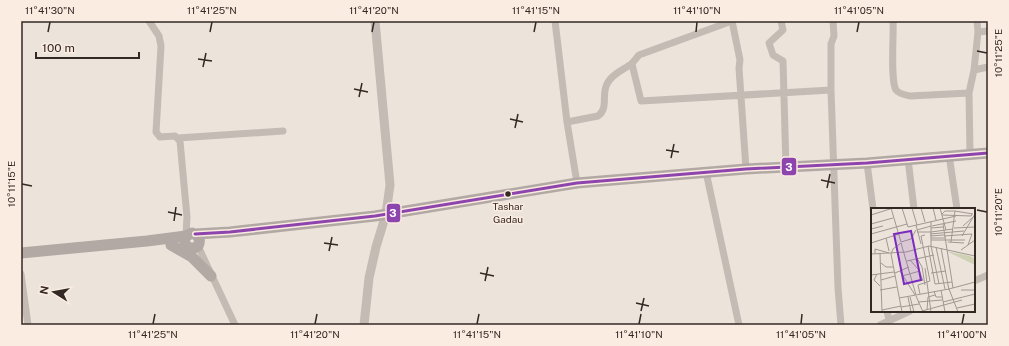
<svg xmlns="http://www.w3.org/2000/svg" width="1009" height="346" font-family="'Public Sans',sans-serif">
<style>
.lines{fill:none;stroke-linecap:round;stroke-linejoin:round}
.minor{stroke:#c4bbb5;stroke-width:7}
.tertiary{stroke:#c4bbb5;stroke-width:9}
.primary{stroke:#b2a9a4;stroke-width:11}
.bus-1-casing{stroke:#faece1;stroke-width:6}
.bus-1{stroke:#8e44ad;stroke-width:3}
.ticks{fill:none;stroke:#342824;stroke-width:1.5}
.bus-dot{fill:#342824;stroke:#faece1;stroke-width:1.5}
.labels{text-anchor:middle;stroke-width:3;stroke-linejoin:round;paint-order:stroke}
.bus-label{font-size:10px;fill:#342824;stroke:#faece1}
.inset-road{fill:none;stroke:#a29892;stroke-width:1}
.view{fill:#7b2cbf;fill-opacity:0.15;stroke:#7b2cbf;stroke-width:2}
.inset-edge{fill:none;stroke:#342824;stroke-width:2}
.line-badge{stroke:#faece1;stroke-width:1.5}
.badge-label{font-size:11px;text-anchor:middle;font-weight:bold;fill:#fff}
.neatline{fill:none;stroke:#342824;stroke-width:1.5}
.ticks-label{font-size:10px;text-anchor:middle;fill:#342824}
</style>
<rect width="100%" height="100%" fill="#ece3db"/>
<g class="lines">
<!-- minor -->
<path class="minor" d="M149 21 159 36 161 46 156 132 160 137 175 136 180 141 187 217 186 235
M555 21 567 122 577 183
M732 21 740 60 739 68 746 169
M781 21 783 30 769 43 773 55 783 61 786 168
M833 21 834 36 831 44V90L838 288 841 325
M893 21C894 34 890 80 896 90 899 94 905 95 910 96L969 93
M978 32 988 31
M632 64 641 101 831 90
M974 70 988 67
M567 122 598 116C609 108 601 95 607 84 611 75 622 70 630 65 634 62 636 58 639 55L732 21
M178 138 283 131
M970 154 969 93 974 70 978 32 977 21
M949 155 957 209
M908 159 914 209
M867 163 873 209
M706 172 739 325
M198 246 235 325
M21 274 28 325
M974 281 988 275
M887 311 889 320
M880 325 910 311"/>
<!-- tertiary -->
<path class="tertiary" d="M364 325 369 278 376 247 386 214 390 185 375 21"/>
<!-- primary -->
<path class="primary" d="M195 234 230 232 375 216 577 183 746 169 867 163 988 153
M171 245 192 257 211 276
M21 253 147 241 186 236 192 233C199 235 201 240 198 246L192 249 186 246 184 239 186 236"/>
<!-- bus-1 casing -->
<g class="bus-1-casing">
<path id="bus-1" d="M195 234 230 232 375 216 577 183 746 169 867 163 988 153"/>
</g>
<!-- bus-1 -->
<use href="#bus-1" class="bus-1"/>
</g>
<!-- ticks -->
<path class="ticks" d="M48 32 50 22M210 32 212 22M372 32 374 22M534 32 536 22M696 32 697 22M857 32 859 22M977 51 987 53M198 59 212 61M203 67 206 53M354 89 368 92M359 97 362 83M510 119 523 122M515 128 518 114M666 150 679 152M671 158 674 144M821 180 835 183M22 184 32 186M827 188 830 174M977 210 987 212M168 212 182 215M174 221 176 207M324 243 338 245M329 251 332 237M480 273 494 276M485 281 488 267M636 303 649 306M641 311 644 298M153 324 155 314M315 324 317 314M477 324 479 314M639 324 641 314M801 324 802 314M962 324 964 314"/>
<!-- markers -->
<circle class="bus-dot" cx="508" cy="194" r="3.5"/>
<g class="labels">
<!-- bus labels -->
<g class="bus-label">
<text x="508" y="210">Tashar<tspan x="508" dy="13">Gadau</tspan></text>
</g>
</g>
<!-- overview -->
<g transform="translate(871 208)">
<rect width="104" height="104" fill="#ece3db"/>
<path d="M75 43 99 48 104 51V57Z" fill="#ced1b4"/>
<path class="inset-road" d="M20 0 30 34M31 0 37 19 85 8M41 0 46 17M50 0 54 14M62 0 65 12M69 0 75 22M84 3 102 6M71 6 74 3H84L80 34M0 7 22 0M71 7 100 8 101 6M60 13V38L68 76M0 16 22 10M72 16 82 80M45 17 50 36M61 18 85 13M92 18 102 9M60 20 72 19M83 20 104 19M0 21 12 18M46 22 60 18M46 24H60M60 24 82 21M0 26 36 16M59 26 93 23M59 28 73 27M73 28 101 26 97 37M91 28 104 6M15 30 18 43M60 30H74M60 32H94M30 34 40 31 45 22M77 34 93 35M0 35 28 26M30 35 22 41 20 46 31 104M30 35 45 87M57 38 64 76 81 74M65 39 74 81M70 40 78 82M90 42 104 32M4 45V41L18 45M9 45 11 104M0 46 35 44 58 38 104 48M46 50 51 59 54 77M39 52 48 62 52 73M36 53 63 47M10 55 15 59H22M54 60 60 104M29 63 44 87M24 65 38 59M60 65 75 63M6 66 3 72 9 78M0 67 23 64M31 68 49 63M10 72 24 68M78 81 104 74M9 82 26 79M70 82 74 104M90 82H104M63 83 65 89H71M49 86 47 77 59 73 50 28 54 27M45 87 78 81 87 104M45 88 52 104M37 89 40 104M39 89 43 104M28 90 45 87M47 94 71 92M72 94 104 86M30 99 48 96M86 100 104 96M11 102 30 98M56 102 57 89 64 87M51 103 91 92"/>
<path class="view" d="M40 23 50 72 33 76 23 26Z"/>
<rect width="104" height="104" class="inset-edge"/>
</g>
<g class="line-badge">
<rect x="781" y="157" width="16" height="19" rx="4" fill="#8e44ad"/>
<rect x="386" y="203" width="15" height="20" rx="4" fill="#8e44ad"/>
</g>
<g class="badge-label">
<text x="789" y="171">3</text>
<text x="393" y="217">3</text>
</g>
<!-- border -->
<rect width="1009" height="346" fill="none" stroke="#faece1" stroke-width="44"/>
<!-- north arrow -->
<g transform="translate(54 292) rotate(281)" stroke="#faece1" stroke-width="3" paint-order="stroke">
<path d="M0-3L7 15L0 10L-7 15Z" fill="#342824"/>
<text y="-6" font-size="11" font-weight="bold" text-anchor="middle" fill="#342824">N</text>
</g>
<!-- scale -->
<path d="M36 52v6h103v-6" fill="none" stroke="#342824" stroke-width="2"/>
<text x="42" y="52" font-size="12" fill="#342824" stroke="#faece1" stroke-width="3" paint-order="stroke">100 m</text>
<rect x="22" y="22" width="965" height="302" class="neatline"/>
<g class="ticks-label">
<text x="50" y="14">11°41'30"N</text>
<text x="212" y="14">11°41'25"N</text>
<text x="374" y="14">11°41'20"N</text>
<text x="536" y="14">11°41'15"N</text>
<text x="697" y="14">11°41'10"N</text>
<text x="859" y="14">11°41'05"N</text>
<text transform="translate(998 53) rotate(-90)" y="4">10°11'25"E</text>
<text transform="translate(11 184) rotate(-90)" y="4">10°11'15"E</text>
<text transform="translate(998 212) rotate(-90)" y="4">10°11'20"E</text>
<text x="153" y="338">11°41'25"N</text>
<text x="315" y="338">11°41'20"N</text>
<text x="477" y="338">11°41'15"N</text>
<text x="639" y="338">11°41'10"N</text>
<text x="801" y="338">11°41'05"N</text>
<text x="962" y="338">11°41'00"N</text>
</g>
</svg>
